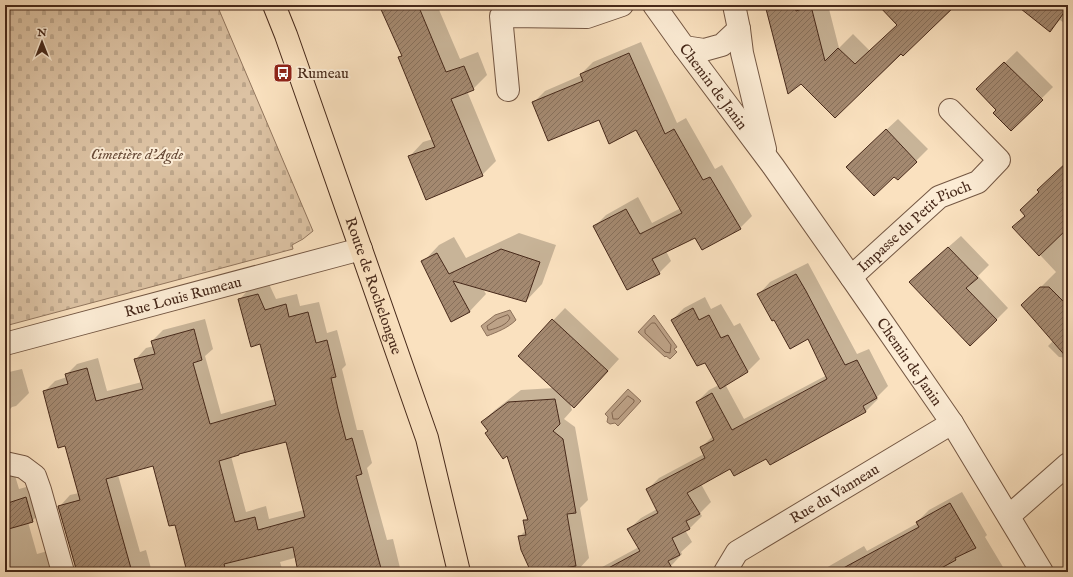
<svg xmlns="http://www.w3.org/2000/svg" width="1073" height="577" font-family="'IM FELL English',serif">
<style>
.cemetery{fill:url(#cemetery-stones);stroke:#92765e}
.water{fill:#bda287;stroke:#8e725b}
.shadow{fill:#0003;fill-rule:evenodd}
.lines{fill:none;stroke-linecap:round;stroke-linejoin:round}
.shore{stroke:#826650;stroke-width:1}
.building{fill:url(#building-hatch);stroke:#47291a;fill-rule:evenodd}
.minor-casing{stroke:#745743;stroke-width:24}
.major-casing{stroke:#47291a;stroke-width:24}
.minor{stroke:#fcecd5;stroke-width:22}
.major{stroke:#fae1bf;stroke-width:22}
.labels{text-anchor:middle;stroke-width:4;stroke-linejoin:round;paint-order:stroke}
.poi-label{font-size:15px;fill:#47291a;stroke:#fcecd5;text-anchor:start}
.street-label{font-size:15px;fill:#47291a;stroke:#fcecd5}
.park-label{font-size:15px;font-style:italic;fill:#654835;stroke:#fcecd5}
</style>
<defs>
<pattern id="cemetery-stones" width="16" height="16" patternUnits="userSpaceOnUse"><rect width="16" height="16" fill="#dcc2a3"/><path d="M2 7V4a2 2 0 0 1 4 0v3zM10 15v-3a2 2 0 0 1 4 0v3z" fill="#bea78c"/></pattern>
<pattern id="building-hatch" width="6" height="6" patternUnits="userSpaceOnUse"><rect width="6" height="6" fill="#a48970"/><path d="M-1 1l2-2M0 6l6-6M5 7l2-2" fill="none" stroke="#87705b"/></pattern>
</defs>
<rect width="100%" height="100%" fill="#fae1bf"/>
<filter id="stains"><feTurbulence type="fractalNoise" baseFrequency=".005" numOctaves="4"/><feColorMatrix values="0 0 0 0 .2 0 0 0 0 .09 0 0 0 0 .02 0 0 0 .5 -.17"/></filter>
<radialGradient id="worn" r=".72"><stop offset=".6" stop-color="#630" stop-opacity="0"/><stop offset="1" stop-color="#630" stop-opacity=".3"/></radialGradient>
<!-- cemetery -->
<path class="cemetery" d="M5 5H217L313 231 303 239 292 245 293 249 5 326Z"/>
<!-- water -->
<path class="water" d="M510 310 516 320C508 328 497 332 487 336L481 326 495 315Z
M654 315 677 347 674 349 677 352 670 359 666 356 665 357 638 332Z
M628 389 641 401 618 426 615 423 610 424 607 422 608 417 605 414Z"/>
<!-- shadow -->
<path class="shadow" d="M380 5H437L460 59 478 52 487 75 473 89 467 91 496 161 482 175 409 157 423 142 433 139 400 57 402 54Z
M767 5H828L839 48 853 34 870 51 898 25 883 5H955L901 53 835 116Z
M1025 5H1068V26L1060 20 1050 30Z
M641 42 677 123 686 118 715 169 722 165 752 216 740 228 696 236 666 251 671 261 659 273 594 227 606 215 638 197 652 223 681 208 636 129 600 119 533 103 545 91 582 75 581 74 593 62Z
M1017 51 1053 87 1011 129 997 110 989 78Z
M898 119 928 149 898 179 859 155Z
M1068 161V358L1059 357 1048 346 1053 341 1033 295 1056 272 1014 227 1026 215 1032 199Z
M519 233 556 245 542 284 526 301 483 289 486 294 470 311 451 321 423 262 439 245 454 237 466 258Z
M961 236 989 265 978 276 1008 308 996 320 922 270Z
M808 263 857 354 869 349 888 386 877 397 878 399 866 411 770 464 766 458 731 468 701 484 711 502 700 513 702 516 690 528 685 530 692 542 681 552 682 554 671 566 669 572H593L639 547 629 529 641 518 657 509 647 490 659 478 704 454 701 448 713 436 697 402 709 390 719 385 705 361 672 320 684 308 705 297 711 309 721 304 734 326 740 323 760 359 748 371 725 384 744 419 827 375 808 337 759 294 770 282Z
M269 284 276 299 297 294 300 306 319 302 327 333 337 330 346 365 342 369 357 430H363L372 463 367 468 387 540 393 539 401 572H322L316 552 280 562 283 572H188L175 524 154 465 118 475 140 552 146 550 152 572H76L60 506 70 495 79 493 66 445 44 392 55 381 67 377 66 375 77 364 98 358 107 391 142 382 136 359 146 348 154 346 152 341 163 330 205 319 213 349 205 356 221 414 275 399 261 343 240 299 250 288ZM287 441 304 510 269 519 266 506 246 512 231 456 239 454 241 453Z
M565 308 619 359 586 395 570 403 572 410 564 419 575 427 588 500 580 508 589 558 577 571 573 572H536L519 537 526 530 524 521 528 517 507 454 482 422 495 410 521 390 554 388 519 356Z
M22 369 29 393 16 406 12 407 5 414V373Z
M13 469 19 489 41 483 47 506 32 521 28 522 37 554 62 547 69 566 75 569 72 572H5V471Z
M962 492 987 535 985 537 1006 572H819L864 546 867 551 918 523 917 522 929 510Z
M1068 515V525L1063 520Z"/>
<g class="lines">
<!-- shore -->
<path class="shore" d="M508 315 510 318C507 325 497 328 490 330H488L487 326 497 319Z
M652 323H655L671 345 670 353 665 352 645 333V330Z
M628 396 634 400V402L618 419H613L612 413Z"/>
</g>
<!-- building -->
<path class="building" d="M379 5H418L446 72 464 66 474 90 451 99 483 176 426 200 408 156 435 147 398 57 402 56Z
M765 5H794L796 11 811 6 825 61 838 48 855 64 897 25 878 5H956L903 56 901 54 835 118 801 84 788 94Z
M1016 5H1068V7L1050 32Z
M629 53 665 134 674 129 703 180 710 177 741 229 702 250 695 238 652 259 660 274 627 290 593 226 626 209 640 234 682 213 636 130 609 144 599 120 548 141 532 102 583 81 580 74Z
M1004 62 1043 100 1011 131 993 113 996 110 976 89Z
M886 129 917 162 898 180 894 177 874 196 846 167Z
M1068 161V228L1039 256 1012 227 1025 216 1020 210 1039 192 1037 190Z
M948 247 978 278 966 288 997 320 970 346 909 282Z
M501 249 540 262 526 302 453 281 470 312 451 322 421 261 437 253 449 274Z
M796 274 806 291 845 365 857 360 877 398 863 406 866 412 770 465 766 459 734 476 730 469 687 493 700 514 686 521 690 529 672 538 680 555 668 561 674 572H601L640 551 627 529 658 513 646 489 705 458 700 447 714 440 696 402 712 393 732 430 827 379 808 339 790 349 774 320 772 321 757 294Z
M1040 287H1049L1068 306V359L1021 305Z
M258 294 265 310 286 304 289 317 308 312 316 343 327 340 336 377 331 378 338 409 346 440 352 438 362 474 356 476 382 572H298L293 547 224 564 226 572H187L175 525 169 526 153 466 106 479 132 572H77L58 506 80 500 65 446 58 448 43 391 68 384 65 374 87 368 96 401 143 389 134 359 155 354 151 341 194 329 202 360 193 363 210 424 276 405 260 344 251 347 238 299ZM286 442 305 517 258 530 255 517 235 522 219 461 239 455V454Z
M693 308 699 320 709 315 721 338 728 335 748 372 720 389 705 363 697 366 671 320Z
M552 319 608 371 574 408 518 356Z
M555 399 560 424 553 431 563 439 576 513 567 514 576 566 541 572H531L521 550 518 536 526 535 523 520H528L507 456 503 459 485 433 488 431 481 422 508 402Z
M26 497 33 522 5 530V504Z
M950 503 976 548 955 558 956 560 934 572H836L919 527 916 522Z"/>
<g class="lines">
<!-- minor casing -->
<g class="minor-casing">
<g id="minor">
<path id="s1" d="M654 5 684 47 773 166 851 277 952 423 1042 572"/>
<path d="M734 5 739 29 742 53 765 149"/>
<path d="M684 47 704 50 722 45 739 29"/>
<path d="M508 90 501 16 587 17 622 5"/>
<path id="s2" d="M851 277 939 197 978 182 999 160 950 110"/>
<path id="s3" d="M5 344 361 249"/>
<path d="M5 463 23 467 35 476 40 490 63 572"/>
<path d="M1009 516 1068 464"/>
<path id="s4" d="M725 572 737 552 952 423"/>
</g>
</g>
<!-- major casing -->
<g class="major-casing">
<g id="major">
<path id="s5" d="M274 5 286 35 427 438 459 572"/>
</g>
</g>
<!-- minor -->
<use href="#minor" class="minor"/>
<!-- major -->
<use href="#major" class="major"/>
</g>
<!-- icons -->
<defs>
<g id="bus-square" transform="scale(1)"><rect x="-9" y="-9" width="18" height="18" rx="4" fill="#8f2418" stroke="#fcecd5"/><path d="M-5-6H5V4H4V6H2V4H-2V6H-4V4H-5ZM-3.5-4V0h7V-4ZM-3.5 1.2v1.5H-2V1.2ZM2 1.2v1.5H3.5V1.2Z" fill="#fff"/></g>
</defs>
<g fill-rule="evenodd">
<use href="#bus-square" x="283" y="73"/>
</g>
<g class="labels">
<!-- poi labels -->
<g class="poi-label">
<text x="297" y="78">Rumeau</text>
</g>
<!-- street labels -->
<g class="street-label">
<text dy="5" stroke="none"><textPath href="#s1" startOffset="101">Chemin de Janin</textPath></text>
<text dy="5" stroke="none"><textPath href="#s2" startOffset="82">Impasse du Petit Pioch</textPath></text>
<text dy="5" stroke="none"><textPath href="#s5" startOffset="298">Route de Rochelongue</textPath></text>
<text dy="5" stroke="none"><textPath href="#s3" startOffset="184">Rue Louis Rumeau</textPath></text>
<text dy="5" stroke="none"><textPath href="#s1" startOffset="439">Chemin de Janin</textPath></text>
<text dy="5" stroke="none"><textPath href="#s4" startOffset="137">Rue du Vanneau</textPath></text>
</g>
<!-- park labels -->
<g class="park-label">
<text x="137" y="159">Cimetière d'Agde</text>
</g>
</g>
<!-- margin -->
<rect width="1073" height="577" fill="none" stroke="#fae1bf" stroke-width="20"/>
<rect x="6" y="6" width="1061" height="565" fill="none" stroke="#47291a" stroke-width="2"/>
<rect x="10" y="10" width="1053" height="557" fill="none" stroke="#47291a"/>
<!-- north arrow -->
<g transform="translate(42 42)" stroke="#fcecd5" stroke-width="3" paint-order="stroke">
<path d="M0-3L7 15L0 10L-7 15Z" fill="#47291a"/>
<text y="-6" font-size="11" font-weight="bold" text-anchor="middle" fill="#47291a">N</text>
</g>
<rect width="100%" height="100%" filter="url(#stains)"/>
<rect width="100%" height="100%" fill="url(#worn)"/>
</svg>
